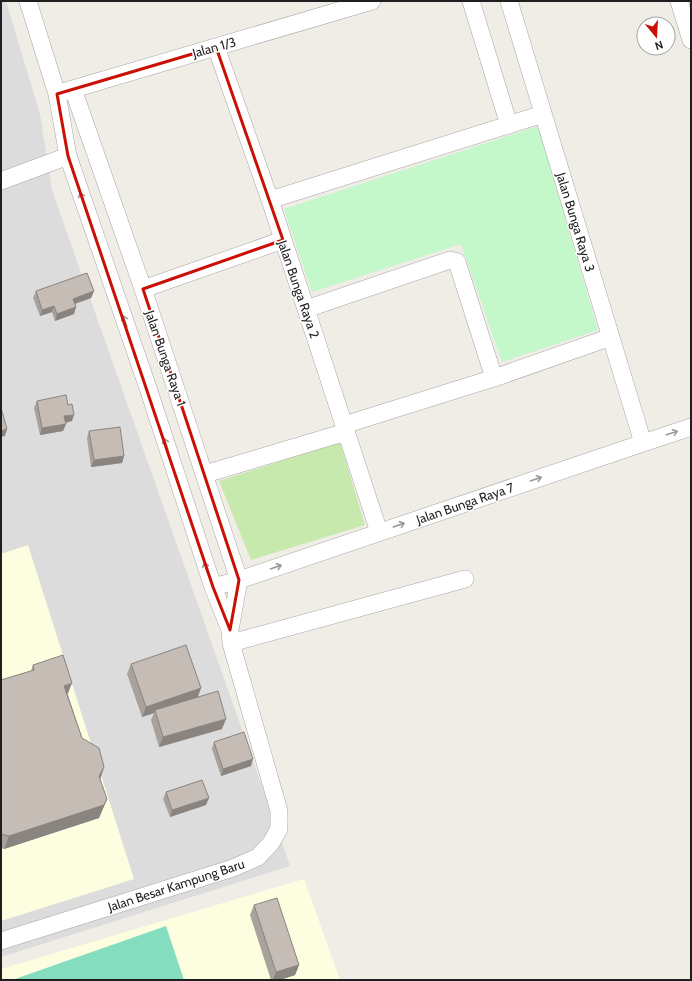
<svg xmlns="http://www.w3.org/2000/svg" width="692" height="981" font-family="Cabin,sans-serif">
<style>
.residential{fill:#dddcdc}
.education{fill:#fdfee0}
.grass{fill:#c7e9ad}
.park{fill:#c4f8cb}
.pitch{fill:#85ddc0}
.lines{fill:none;stroke-linecap:round;stroke-linejoin:round}
.minor-casing{stroke:#a6a6a6;stroke-width:18}
.minor{stroke:#fff;stroke-width:17}
.wall{fill:#a9a29c}
.shaded-wall{fill:#89847f}
.building{fill:#c4bcb5;stroke:#89847f}
.oneway{stroke:#9a9a9a}
.marked{fill:none;stroke:#ca1004;stroke-width:3;stroke-linejoin:round}
.labels{text-anchor:middle;stroke-width:3;stroke-linejoin:round;paint-order:stroke}
.street-label{font-size:13px;fill:#1f1f1f;stroke:#fff}
</style>
<rect width="100%" height="100%" fill="#f0ede6"/>
<!-- residential -->
<path class="residential" d="M1 1H6L40 114 52 190 290 866 1 957Z"/>
<!-- education -->
<path class="education" d="M28 545 134 879 1 921V554Z
M304 879 340 980H1V969Z"/>
<!-- grass -->
<path class="grass" d="M340 442 365 525 251 560 219 481Z"/>
<!-- park -->
<path class="park" d="M538 126 598 330 502 362 461 244 312 292 284 209Z"/>
<!-- pitch -->
<path class="pitch" d="M166 926 184 980H12Z"/>
<g class="lines">
<!-- minor casing -->
<g class="minor-casing">
<path id="minor" d="M28 1 57 94 68 156 148 388 213 587 230 630
M471 1 509 125
M509 1 643 443
M679 1 691 40
M216 47 270 200 306 309 379 532
M63 92 372 1
M1 181 68 156
M270 200 543 114
M143 289 283 240
M306 309 450 260 457 262 494 378
M344 425 494 378 611 337
M205 474 346 432
M213 587 239 580 643 443 691 427
M231 643 465 579
M1 941 233 868 258 857 271 843 279 829V811L231 643 230 630 239 580 143 289 73 89"/>
</g>
<!-- minor -->
<use href="#minor" class="minor"/>
</g>
<!-- wall -->
<path class="wall" d="M36 291H94L91 298 75 304 76 307 74 314 55 321 52 312 40 316 33 298Z
M37 401 72 421 66 423 63 431 40 435 34 408Z
M89 431 124 456 122 463 91 467 87 438Z
M131 664 201 688 198 697 222 729 159 747 151 720 154 713 142 717 127 674Z
M33 665 68 695 82 738 104 767 100 779 107 799 99 818 4 849 1 848V680L31 671Z
M214 742 251 766 221 776 212 749Z
M166 792 206 805 170 817 163 799Z
M254 905 299 965 295 975 280 980H271L250 915Z"/>
<!-- shaded-wall -->
<path class="shaded-wall" d="M94 291 91 298 71 305 73 299Z
M54 306 52 312 40 316 42 310Z
M76 307 74 314 55 321 57 314Z
M74 415 72 421 62 423 64 416Z
M66 424 63 431 40 435 42 428Z
M7 429 5 436 1 437V431Z
M124 456 122 463 91 467 94 460Z
M72 683 67 696 64 686Z
M201 688 197 698 155 710 154 713 142 717 146 707Z
M226 719 222 729 159 747 163 737Z
M253 759 251 766 221 776 223 769Z
M104 767 100 780 99 776Z
M209 798 206 805 170 817 172 810Z
M107 799 99 818 4 849 9 836Z
M299 965 295 975 280 980H273L276 972Z"/>
<!-- building -->
<path class="building" d="M87 273 94 291 73 299 76 307 57 314 54 306 42 310 36 291Z
M66 395 68 405 72 404 74 415 64 416 66 424 42 428 37 401Z
M1 408 7 429 1 431Z
M120 427 124 456 94 460 89 431Z
M186 645 201 688 146 707 131 664Z
M63 655 72 683 64 686 82 738 99 748 104 767 99 776 107 799 104 805 9 836 1 834V680L34 670 33 665Z
M218 691 226 719 163 737 155 710Z
M244 732 253 759 223 769 214 742Z
M202 780 209 798 172 810 166 792Z
M277 898 299 965 276 972 254 905Z"/>
<!-- one-way arrows -->
<defs><path id="oneway-shaft" d="M-6 0H5M1.5-3L5.5 0L1.5 3" fill="none" stroke-width="1.6" stroke-linecap="round" stroke-linejoin="round"/></defs>
<g class="oneway">
<use href="#oneway-shaft" transform="translate(82 198) rotate(-109)"/>
<use href="#oneway-shaft" transform="translate(125 321) rotate(-109)"/>
<use href="#oneway-shaft" transform="translate(672 433) rotate(-18)"/>
<use href="#oneway-shaft" transform="translate(166 444) rotate(-108)"/>
<use href="#oneway-shaft" transform="translate(536 479) rotate(-19)"/>
<use href="#oneway-shaft" transform="translate(399 525) rotate(-19)"/>
<use href="#oneway-shaft" transform="translate(276 567) rotate(-19)"/>
<use href="#oneway-shaft" transform="translate(206 568) rotate(-108)"/>
</g>
<!-- marked area -->
<path class="marked" d="M216 47 283 240 143 289 239 580 230 630 213 587 68 156 57 94Z"/>
<g class="labels">
<!-- street labels -->
<g class="street-label">
<text transform="translate(214 47) rotate(-16)" y="5">Jalan 1/3</text>
<text transform="translate(576 222) rotate(73)" y="5">Jalan Bunga Raya 3</text>
<text transform="translate(299 289) rotate(71)" y="5">Jalan Bunga Raya 2</text>
<text transform="translate(166 358) rotate(71)" y="5">Jalan Bunga Raya 1</text>
<text transform="translate(465 503) rotate(-19)" y="5">Jalan Bunga Raya 7</text>
<text transform="translate(176 885) rotate(-18)" y="5">Jalan Besar Kampung Baru</text>
</g>
</g>
<!-- border -->
<rect width="692" height="981" fill="none" stroke="#1f1f1f" stroke-width="4"/>
<!-- north arrow -->
<g transform="translate(656 36) rotate(162)"><circle r="19" fill="#ffffff" stroke="#a5a5a5"/>
<path d="M0-3L7 15L0 10L-7 15Z" fill="#ca1004"/>
<text y="-6" font-size="11" font-weight="bold" text-anchor="middle" fill="#1f1f1f">N</text>
</g>
</svg>
